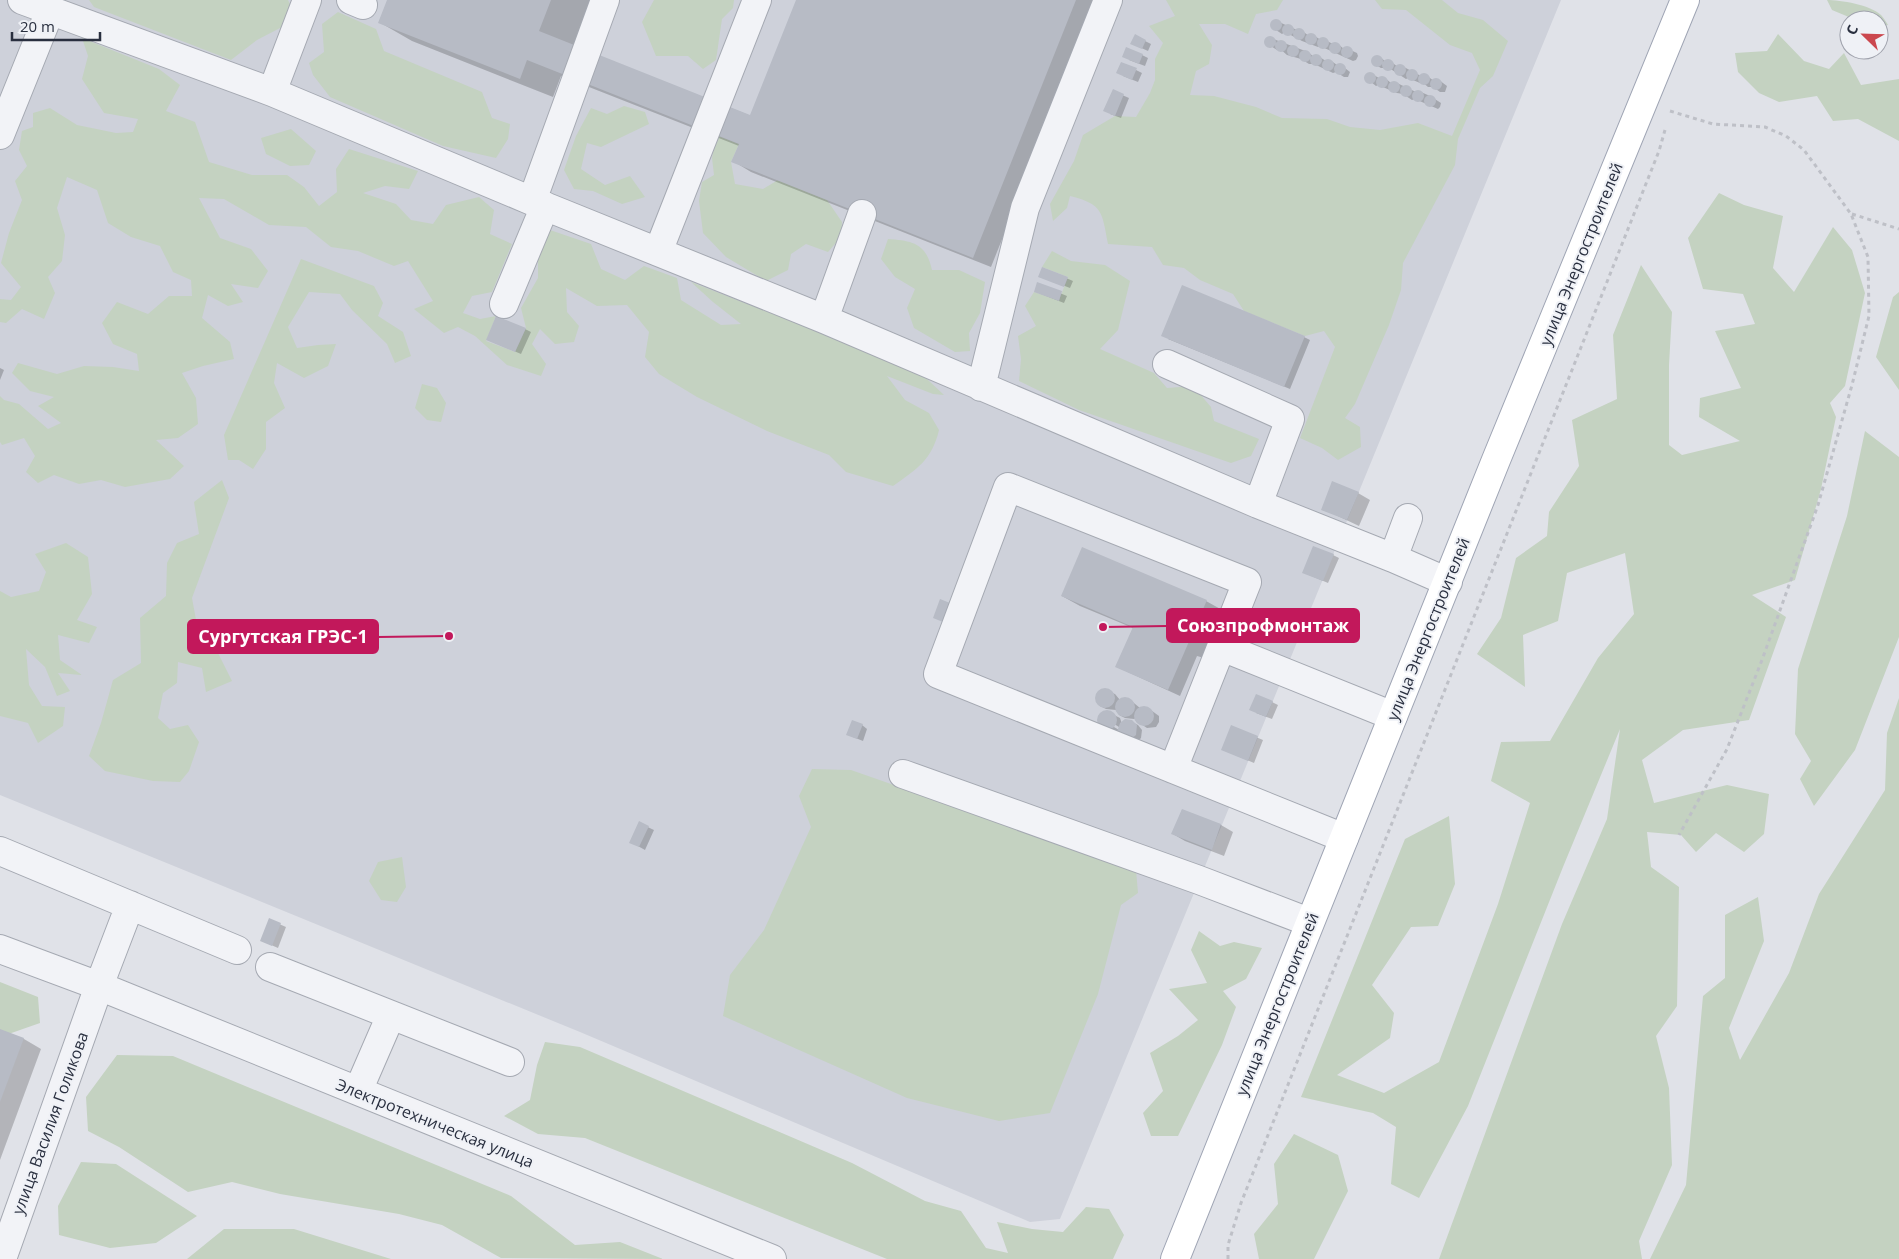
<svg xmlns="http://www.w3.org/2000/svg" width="1899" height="1259" font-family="'Open Sans',sans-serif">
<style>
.built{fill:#ced1da}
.green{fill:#c4d2c1}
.shadow{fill:#0003;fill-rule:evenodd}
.building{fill:#b7bbc5}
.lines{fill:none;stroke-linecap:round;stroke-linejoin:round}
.minor-casing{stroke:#a5a9b2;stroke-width:30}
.major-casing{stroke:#9fa5b4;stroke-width:30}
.path{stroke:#bec0c7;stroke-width:3;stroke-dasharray:4 4;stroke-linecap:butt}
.minor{stroke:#f2f3f7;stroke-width:28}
.major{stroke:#fff;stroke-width:28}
.labels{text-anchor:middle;stroke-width:4;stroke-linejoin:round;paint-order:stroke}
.street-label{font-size:16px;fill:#292f3f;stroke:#eff1f6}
.leader{fill:none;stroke:#c2185b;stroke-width:2}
.callout-dot{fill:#c2185b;stroke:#eff1f6;stroke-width:2}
.callout{fill:#c2185b;stroke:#c2185b;stroke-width:2}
.callout-label{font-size:18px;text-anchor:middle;font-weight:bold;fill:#fff}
</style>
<rect width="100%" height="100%" fill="#e0e2e8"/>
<!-- built -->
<path class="built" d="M0 0H1561L1060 1219 1030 1222 580 1032 0 795Z"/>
<!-- green -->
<path class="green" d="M89 0H288L290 4 282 27 257 40 231 60 94 7Z
M654 0H734L733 8 722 19 716 60 703 69 688 56H656L642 22Z
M1166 0H1283L1277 10 1256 14 1248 34 1225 24H1199L1212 45 1209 64 1196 71 1190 95 1214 96 1256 107 1282 118 1327 119 1350 127 1380 130 1418 123 1452 136 1480 70 1472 53 1450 45 1406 10 1382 9 1375 0H1442L1458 13 1483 20 1508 41 1493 76 1480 88 1458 139 1455 165 1403 263 1401 290 1389 325 1355 404 1345 418 1360 427 1361 447 1338 460 1322 448 1300 438 1335 347 1324 331 1305 336 1244 311 1233 294 1200 280 1184 268 1163 265 1152 247 1108 244C1102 212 1103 204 1070 196L1067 208 1053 221 1050 204 1074 161 1083 135 1115 116 1136 117 1150 93 1155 80V59L1163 43 1149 26 1175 16Z
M1827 0C1840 0 1871 5 1881 15 1884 18 1886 22 1888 25L1879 26V20H1856L1832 10Z
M338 12 376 29 384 51 482 92 492 118 510 124 508 139 496 158 443 146 330 97 313 75 309 63 324 52 322 24Z
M1778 34 1804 61 1829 69 1844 53 1861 85 1899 79V141L1858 119 1833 121 1817 96 1779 102 1759 93 1738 72 1735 53 1767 51Z
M82 38 159 69 180 85 166 111 195 122 209 162 252 175H287L304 187 319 206 337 192 336 169 349 149 418 171 409 189 385 186 363 193 396 204 411 220 433 224 446 205 479 197 494 210 490 234 512 244 492 292 472 296 463 313 480 319 496 316 486 341 515 352 526 328 521 308 538 278V250L547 229 591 244 601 269 625 280 644 266 677 278 681 300 721 325 741 324 713 302 691 282 893 361 927 379 944 395 933 394 887 376 905 400 929 413 939 430C932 460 917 469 893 486L846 472 829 455 767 431 697 397 659 374 645 357 649 332 627 305 597 306 566 288 567 312 579 326 574 342 555 344 540 329 532 344 546 364 541 376 507 365 475 336 458 327 444 333 414 309 433 301 408 261 394 266 358 251 331 247 306 227 269 225 224 199 199 198 220 238 251 249 268 271 258 288 231 284 243 302 228 306 208 295 202 318 230 342 234 359 203 366 182 373 196 398 198 424 178 438 156 440 184 466 170 479 125 487 101 480 79 484 54 475 38 483 26 472 35 456 24 438 2 445 0 442V396L4 400 19 404 48 429 61 423 38 406 54 397 30 391 12 373 18 363 57 374 84 366 113 367 139 371 137 354 113 344 102 323 117 302 148 314 169 296H192L191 280 173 272 160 246 131 237 108 223 97 190 67 177 57 208 65 235 62 261 48 277 55 293 44 319 22 309 6 323 0 322V299L11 300 21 287 1 263 9 233 22 200 15 181 27 166 19 150 22 131 33 127V113L50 108 77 125 116 133 133 132 138 119 104 113 82 79 88 56Z
M624 106 645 112 649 124 601 147 587 143 581 169 605 185 630 176 645 197 622 204 593 191 574 189 564 170 576 136 591 108 607 114Z
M291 129 316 151 309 165 290 166 266 154 261 138Z
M716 135 739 144 731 162 735 184 763 189 778 180 827 200 842 222 841 237 828 252 806 244 791 254 788 270 766 281 726 257 703 233 699 201 702 182 714 175 712 158Z
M1719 193 1744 205 1783 216 1773 268 1794 292 1833 227 1852 250 1865 293 1845 386 1830 403 1836 417 1821 489 1795 580 1752 595 1786 617 1749 720 1683 730 1642 760 1654 803 1727 785 1769 794 1764 834 1744 852 1716 833 1696 852 1681 835 1647 832 1651 867 1679 887 1677 1006 1656 1036 1669 1088 1672 1165 1639 1241 1642 1259H1439L1562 924 1607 819 1620 729 1563 867 1468 1106 1419 1198 1391 1184 1396 1127 1373 1113 1301 1097 1405 839 1449 816 1455 884 1438 926 1411 927 1372 985 1394 1013 1390 1038 1337 1075 1384 1093 1439 1062 1498 904 1530 803 1491 781 1501 742 1550 741 1598 658 1634 614 1625 553 1567 573 1558 621 1523 635 1525 687 1477 654 1501 618 1516 558 1547 536 1549 512 1579 466 1572 420 1617 399 1613 335 1641 265 1672 312 1669 365V445L1682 455 1740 441 1699 417 1700 398 1741 388 1715 331 1755 324 1743 294 1703 289 1688 238Z
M888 239C913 241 926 243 932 270H959L985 282 980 313 969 333 970 351 955 352 914 328 907 308 915 289 895 277 881 259Z
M1052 251 1071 261 1105 265 1130 281 1118 330 1100 349 1154 373 1167 388 1193 386 1211 407 1214 421 1259 439 1251 456 1231 463 1079 410 1019 381 1021 359 1018 336 1036 326 1025 306 1034 292 1059 300 1068 277 1042 267Z
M301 259 374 286 383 303 378 316 403 332 411 356 395 363 387 344 352 310 340 294 309 292 288 327 297 348 318 345 336 344 328 366 304 378 277 363 274 383 285 408 266 422V449L253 469 239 460H228L224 435Z
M1899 292V390L1876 357 1893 297Z
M422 384 437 388 446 403 441 422 427 420 415 408Z
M1865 431 1899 457V637L1855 750 1814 806 1800 779 1811 761 1795 734 1798 669 1847 516Z
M222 480 229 498 192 598 199 636 213 643 232 681 206 692 202 668 178 662 177 683 163 693 158 718 170 729 188 725 199 742 189 771 180 782 153 781 105 771 89 756 101 723 113 680 141 663 140 618 166 596 167 563 177 543 199 534 194 502Z
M66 543 88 557 92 594 77 620 97 627 89 643 58 635 60 660 82 675 58 673 70 691 57 696 45 667 26 649 29 685 42 706 65 707 63 726 38 743 28 723 0 716V591L11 597 39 591 46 572 35 554Z
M1899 698V1259H1650L1686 1185 1703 996 1725 978V915L1758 897 1764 941 1729 1028 1740 1060 1789 973 1819 894 1885 790 1887 733Z
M812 769 851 770 1136 870 1138 893 1121 905 1098 994 1050 1113 999 1121 907 1098 723 1016 730 975 764 930 811 827 799 796Z
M402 857 406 887 397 902 381 900 369 881 378 862Z
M1199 931 1220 946 1234 942 1262 948 1246 979 1223 991 1236 1007 1222 1045 1178 1136H1151L1143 1113 1163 1091 1150 1053 1178 1036 1198 1020 1169 989 1207 983 1191 950Z
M0 982 38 997 40 1023 0 1037Z
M545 1042 580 1047 852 1163 925 1201 961 1211 986 1248 1008 1253 997 1222 1032 1229 1063 1232 1086 1207 1109 1209 1124 1235 1113 1259H887L585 1138 538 1134 504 1116 530 1100 537 1065Z
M117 1055 173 1056 511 1196 575 1245 620 1242 663 1259 501 1258 442 1225 399 1214 280 1194 232 1182 188 1192 119 1147 88 1131 86 1097Z
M1294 1134 1338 1155 1348 1191 1314 1259H1259L1254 1234 1278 1204 1274 1164Z
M81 1162 116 1164 197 1216 156 1243 110 1248 59 1235 58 1206Z
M224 1229H294L391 1259H187Z"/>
<!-- shadow -->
<path class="shadow" d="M388 0H592L573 46 751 116 797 0H1116L1079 46 991 267 751 172 733 161 739 146 561 76 553 97 412 41 379 22Z
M1273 22H1279L1297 30H1301L1309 36 1313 35 1321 40 1323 39 1333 44H1338L1344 49 1346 48 1357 53 1358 56 1356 60 1353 61 1320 46 1318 47 1302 41 1285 32 1282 34 1273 28 1272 26Z
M1135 36 1151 44 1148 51 1137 46Z
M1268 37 1308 52 1314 57 1318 56 1326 61 1330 60 1337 65H1341L1350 72 1348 77H1344L1336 72 1333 73 1314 64H1309L1301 59 1287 55 1279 48 1277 50 1266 43 1265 40Z
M1142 55 1148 58 1145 66 1129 60Z
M1375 56 1380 57 1386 62 1390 61 1398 67 1402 66 1421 76 1426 75 1434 81 1439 80 1447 86 1445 92H1440L1433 87H1428L1421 81 1420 83 1408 78 1406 79 1386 66 1385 68H1381L1372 63 1373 58Z
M1136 70 1142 73 1138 82 1123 76Z
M1370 73 1379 78H1385L1391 83H1397L1416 92H1421L1430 96 1441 103 1440 107 1438 109 1415 99 1412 100 1403 94 1397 93 1378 85 1376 86 1366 78Z
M1113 91 1129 98 1121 118 1110 114Z
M1043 268 1073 281 1070 288 1044 278Z
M1038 284 1067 296 1064 303 1041 294Z
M525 329 531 332 521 354 488 340Z
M1304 337 1310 340 1290 389 1168 339Z
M0 368 4 370 0 380Z
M1358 493 1370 500 1359 526 1323 509Z
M1333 555 1339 558 1328 583 1309 575Z
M1062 596 1206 601 1224 611 1204 658 1197 656 1180 696 1117 667 1133 628 1080 606Z
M1104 690 1115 694 1120 700 1123 698 1129 699 1140 708 1142 707 1148 708 1159 716V722L1156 727 1147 728 1138 722 1136 718 1134 719 1125 718 1119 715 1116 710 1106 709 1100 706 1097 701 1099 693Z
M1272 702 1278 705 1272 719 1256 713Z
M1108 712 1120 718 1122 724 1132 722 1138 725 1142 730 1141 738 1137 742 1101 728 1098 723 1100 715ZM1111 722 1119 727V730L1109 724Z
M862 725 867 729 863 741 853 737Z
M1232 727 1263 740 1254 763 1228 752Z
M1182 810 1221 825 1233 832 1224 856 1185 841 1173 834Z
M639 823 654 830 645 850 636 845Z
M270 920 286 927 278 948 262 941Z
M0 1030 24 1039 41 1049 0 1160Z"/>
<!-- building -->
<path class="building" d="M387 0H551L539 31 750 115 796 0H1076L973 258 731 162 739 144 527 60 520 79 378 23Z
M1270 25a6 6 0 1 1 12 0a6 6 0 1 1-12 0Z
M1282 30a6 6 0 1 1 12 0a6 6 0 1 1-12 0Z
M1293 34a6 6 0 1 1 12 0a6 6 0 1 1-12 0Z
M1305 39a6 6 0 1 1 12 0a6 6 0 1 1-12 0Z
M1135 34 1146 40 1142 49 1130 44Z
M1264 42a6 6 0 1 1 12 0a6 6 0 1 1-12 0Z
M1317 43a6 6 0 1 1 12 0a6 6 0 1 1-12 0Z
M1275 46a6 6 0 1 1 12 0a6 6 0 1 1-12 0Z
M1329 48a6 6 0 1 1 12 0a6 6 0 1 1-12 0Z
M1287 51a6 6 0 1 1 12 0a6 6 0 1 1-12 0Z
M1341 52a6 6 0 1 1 12 0a6 6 0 1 1-12 0Z
M1126 47 1143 54 1139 64 1122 57Z
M1299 56a6 6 0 1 1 12 0a6 6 0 1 1-12 0Z
M1310 60a6 6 0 1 1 12 0a6 6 0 1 1-12 0Z
M1371 61a6 6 0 1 1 12 0a6 6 0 1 1-12 0Z
M1322 65a6 6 0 1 1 12 0a6 6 0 1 1-12 0Z
M1382 65a6 6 0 1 1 12 0a6 6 0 1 1-12 0Z
M1121 62 1137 68 1132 80 1116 73Z
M1334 69a6 6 0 1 1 12 0a6 6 0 1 1-12 0Z
M1394 70a6 6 0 1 1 12 0a6 6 0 1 1-12 0Z
M1406 75a6 6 0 1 1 12 0a6 6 0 1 1-12 0Z
M1364 78a6 6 0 1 1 12 0a6 6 0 1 1-12 0Z
M1418 79a6 6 0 1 1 12 0a6 6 0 1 1-12 0Z
M1376 82a6 6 0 1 1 12 0a6 6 0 1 1-12 0Z
M1430 84a6 6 0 1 1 12 0a6 6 0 1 1-12 0Z
M1388 87a6 6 0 1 1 12 0a6 6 0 1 1-12 0Z
M1400 91a6 6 0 1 1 12 0a6 6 0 1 1-12 0Z
M1113 89 1124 94 1115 116 1103 111Z
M1412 96a6 6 0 1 1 12 0a6 6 0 1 1-12 0Z
M1424 101a6 6 0 1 1 12 0a6 6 0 1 1-12 0Z
M1042 267 1068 277 1064 287 1038 277Z
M1037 282 1062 291 1059 301 1034 292Z
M1182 285 1305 336 1284 387 1161 336Z
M496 316 526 328 515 352 486 340Z
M1332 481 1359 492 1347 520 1321 510Z
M1313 546 1334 554 1323 581 1302 573Z
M1082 547 1207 600 1168 690 1115 667 1133 627 1061 596Z
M940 599 955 605 948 624 933 618Z
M1095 698a10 10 0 1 1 20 0a10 10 0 1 1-20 0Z
M1256 694 1273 701 1266 717 1249 710Z
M1115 707a10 10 0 1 1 20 0a10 10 0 1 1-20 0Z
M1134 716a10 10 0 1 1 20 0a10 10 0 1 1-20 0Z
M1097 720a10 10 0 1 1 20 0a10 10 0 1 1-20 0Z
M1125 719 1132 720 1137 725 1136 735 1131 739 1117 732 1120 723Z
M852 720 863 724 857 739 846 735Z
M1231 725 1258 736 1248 761 1221 750Z
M1182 809 1221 824 1212 850 1171 834Z
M639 821 649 826 639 847 629 843Z
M269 918 281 923 272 946 260 941Z
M0 1029 24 1038 0 1102Z"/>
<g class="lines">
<!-- minor casing -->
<g class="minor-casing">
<path id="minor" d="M22 0 272 92 532 201 824 319 1258 504 1393 558 1448 582
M351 0 363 5
M272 92 307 0
M0 135 50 11
M532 201 605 0
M658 252 757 0
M504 304 545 206
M824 319 862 214
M1167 364 1290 419 1258 504
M981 387 1025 208 1108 0
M1393 558 1408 518
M1222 647 1393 716
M1173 769 1247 582 1008 487 938 674 1344 838
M903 774 1199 880 1309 922
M0 851 237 950
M0 949 99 986 772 1259
M270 967 510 1062
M358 1091 391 1015
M2 1259 99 986 130 905"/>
</g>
<!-- major casing -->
<g class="major-casing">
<path id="major" d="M1175 1259 1496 460 1685 0"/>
</g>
<!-- path -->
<path class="path" d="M1670 111 1713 124 1765 127 1786 136 1804 150 1851 214 1868 257 1869 316 1852 385 1818 505 1762 660 1727 749 1679 835
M1852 214 1899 229
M1228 1259V1245L1241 1203 1659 151 1665 130"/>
<!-- minor -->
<use href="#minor" class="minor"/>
<!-- major -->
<use href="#major" class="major"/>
</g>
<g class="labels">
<!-- street labels -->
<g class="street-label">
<text transform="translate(1581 254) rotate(-68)" y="6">улица Энергостроителей</text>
<text transform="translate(1428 629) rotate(-68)" y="6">улица Энергостроителей</text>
<text transform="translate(1277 1004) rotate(-68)" y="6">улица Энергостроителей</text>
<text transform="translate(50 1123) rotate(-70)" y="6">улица Василия Голикова</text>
<text transform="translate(435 1123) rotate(22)" y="6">Электротехническая улица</text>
</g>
</g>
<!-- callouts -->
<path class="leader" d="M1103 627L1167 626M449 636L378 637"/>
<g class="callout-dot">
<circle cx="1103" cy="627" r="5"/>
<circle cx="449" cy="636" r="5"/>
</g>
<g class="callout">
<rect x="1167" y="609" width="192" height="33" rx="5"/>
<rect x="188" y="620" width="190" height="33" rx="5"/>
</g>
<g class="callout-label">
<text x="1263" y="632">Союзпрофмонтаж</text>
<text x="283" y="643">Сургутская ГРЭС-1</text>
</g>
<!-- north arrow -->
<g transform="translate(1864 35) rotate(293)"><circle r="24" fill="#eff1f6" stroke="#a0a3ad"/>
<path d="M0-4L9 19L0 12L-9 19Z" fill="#cb474e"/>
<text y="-8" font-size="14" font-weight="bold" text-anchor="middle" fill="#292f3f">С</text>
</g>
<!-- scale -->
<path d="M12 32v8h88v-8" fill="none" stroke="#292f3f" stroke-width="2.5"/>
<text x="20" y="32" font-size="15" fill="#292f3f" stroke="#eff1f6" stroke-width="4" paint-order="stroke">20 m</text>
</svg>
